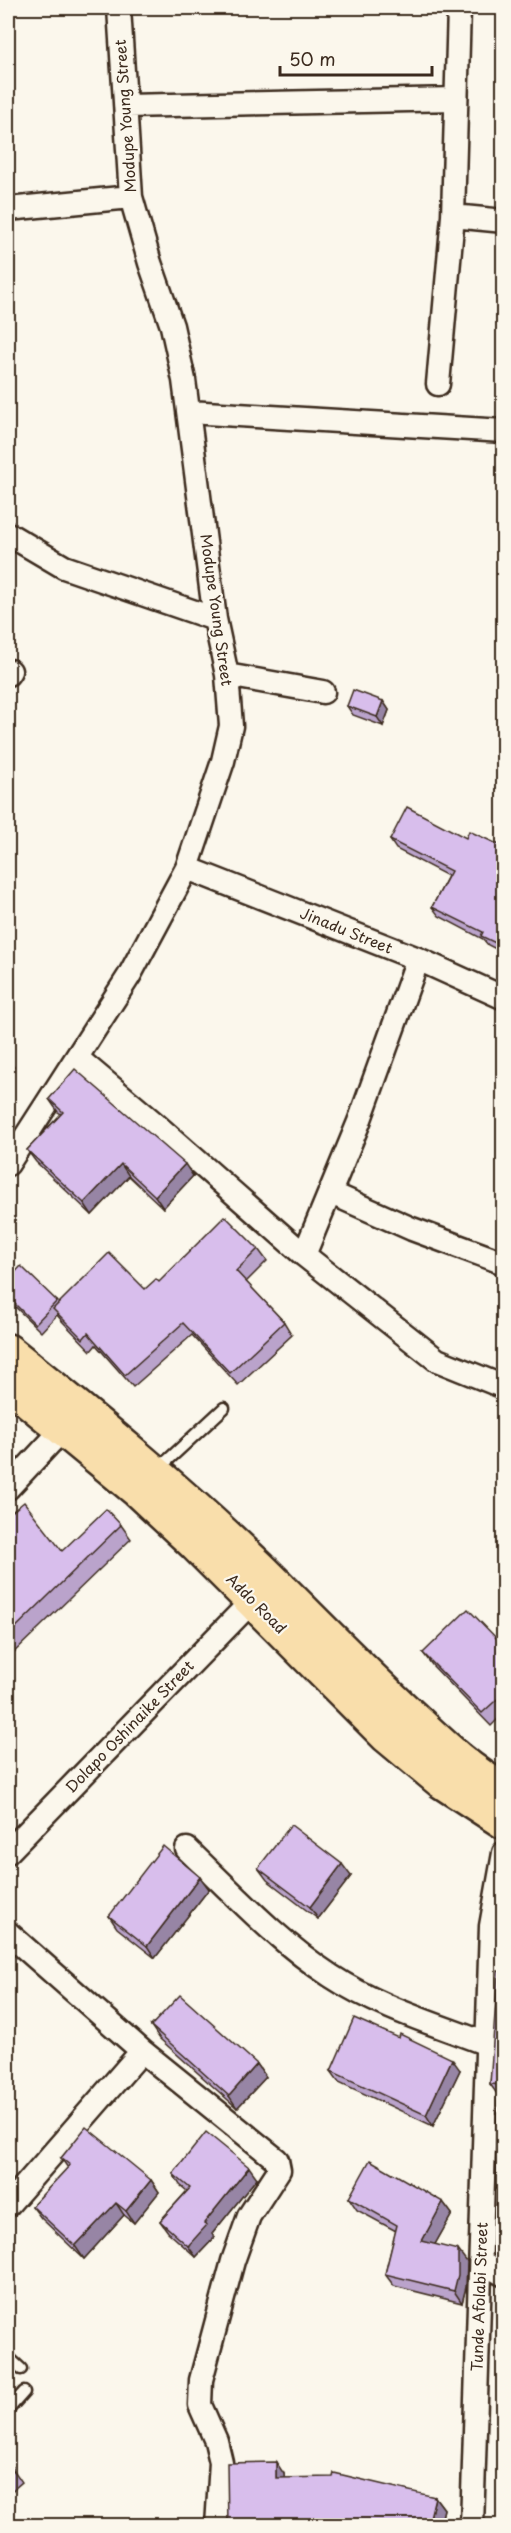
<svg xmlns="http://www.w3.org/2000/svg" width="511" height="2533" font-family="'Playpen Sans',sans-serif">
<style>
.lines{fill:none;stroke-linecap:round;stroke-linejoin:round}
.service-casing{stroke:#3b2a1e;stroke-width:15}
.minor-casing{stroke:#3b2a1e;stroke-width:27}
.primary-casing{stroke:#3b2a1e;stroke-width:38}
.service{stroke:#fbf7ec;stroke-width:10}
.minor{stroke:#fbf7ec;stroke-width:22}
.primary{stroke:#f9deab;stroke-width:33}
.wall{fill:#baa3cb;stroke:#3b2a1e;stroke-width:1.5}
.shaded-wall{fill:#9785a5;stroke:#3b2a1e;stroke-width:1.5}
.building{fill:#d8beec;stroke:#3b2a1e;stroke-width:1.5}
.labels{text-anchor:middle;stroke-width:4.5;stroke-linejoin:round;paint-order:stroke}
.street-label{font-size:15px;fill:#3b2a1e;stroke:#fbf7ec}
</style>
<rect width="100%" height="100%" fill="#fbf7ec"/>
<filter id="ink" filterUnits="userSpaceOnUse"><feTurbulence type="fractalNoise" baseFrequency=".0167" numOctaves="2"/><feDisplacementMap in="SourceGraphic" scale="12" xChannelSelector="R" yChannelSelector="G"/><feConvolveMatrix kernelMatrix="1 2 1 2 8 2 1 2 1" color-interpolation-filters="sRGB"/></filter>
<g filter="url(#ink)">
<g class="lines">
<!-- service casing -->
<g class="service-casing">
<path id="service" d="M156 1471 224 1408
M8 2357 21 2369
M8 2410 24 2392"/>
</g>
<!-- minor casing -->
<g class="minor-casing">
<path id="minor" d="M126 106 456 99
M8 209 131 197
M453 216 504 221
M438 384 453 216 459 8
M189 412 504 431
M8 534 64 567 215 619
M8 674 10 671
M227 675 323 692
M187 868 418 959 504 998
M77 1058 154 1123 304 1255 437 1360 504 1387
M8 1164 129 976 187 868 223 761 231 726 227 675 215 619 184 380 172 326 150 263 131 197 119 8
M331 1193 412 1229 504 1263
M304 1255 359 1122 418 959
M8 1488 62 1430
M187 1849C233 1893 277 1941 331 1976 378 2007 435 2024 487 2044
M8 1852 253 1600
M8 1933 142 2051 277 2160 279 2170 249 2216 233 2261 201 2380 200 2405 216 2441 221 2462 217 2526
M8 2205 142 2051
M481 2262 504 2275
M472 2526 491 1926 504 1853"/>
</g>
<!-- primary casing -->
<g class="primary-casing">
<path id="primary" d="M8 1351C94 1420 180 1491 259 1567 309 1616 357 1666 408 1713 438 1741 467 1770 504 1790
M8 1384 137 1490 194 1543 387 1736 441 1781 504 1822"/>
</g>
<!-- service -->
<use href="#service" class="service"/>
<!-- minor -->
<use href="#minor" class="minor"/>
<!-- primary -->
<use href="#primary" class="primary"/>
</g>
<!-- wall -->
<path class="wall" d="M383 701 389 710 383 726 353 715 347 706Z
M466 838 504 847V953L488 945 483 939 439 916 432 907 448 876 396 849 390 840Z
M49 1099 193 1176 163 1208 129 1176 92 1215 36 1162 27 1150 61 1114 58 1112Z
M258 1249 267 1261 246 1282 284 1322 292 1335 238 1385 192 1335 133 1387 96 1345 91 1351 62 1321 57 1315 41 1332 8 1300V1280L57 1301 59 1303 145 1289 159 1282Z
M8 1515 62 1551 121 1525 131 1539 8 1658Z
M504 1646V1713L491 1726 432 1665 423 1653Z
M258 1868 351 1876 318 1919 267 1880Z
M209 1889 155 1958 117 1928 109 1916Z
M504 1972V2099L500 2098 490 2084Z
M151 2026 257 2064 266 2077 237 2108 160 2039Z
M460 2070 433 2126 339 2082 331 2071Z
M61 2158 151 2180 159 2192 134 2223 124 2215 84 2259 41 2218 32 2206 68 2168Z
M173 2174 257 2178 212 2234 215 2237 196 2257 168 2232 160 2221 187 2191 180 2185Z
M349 2198 443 2202 452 2214 435 2244 467 2262 466 2287 462 2303 394 2286 385 2274 396 2231 357 2210Z
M8 2462 22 2482 8 2494Z
M284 2474V2478L435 2497 444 2509 440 2526H228Z"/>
<!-- shaded-wall -->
<path class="shaded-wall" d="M383 701 389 710 383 726 377 717Z
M8 1058 14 1067 8 1079Z
M121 1164 129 1176 92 1215 84 1203Z
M185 1164 193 1176 163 1208 155 1196Z
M342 1864 351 1876 318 1919 310 1907Z
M200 1877 209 1889 155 1958 147 1946Z
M452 2059 460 2070 433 2126 426 2115Z
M257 2064 266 2077 237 2108 229 2096Z
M249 2167 257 2178 212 2234 215 2237 196 2257 188 2246 204 2223Z
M151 2180 159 2192 134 2223 126 2211Z
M443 2202 452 2214 430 2253 422 2241Z
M116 2203 124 2215 84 2259 75 2246Z
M458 2250 467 2262 466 2287 462 2303 454 2291Z
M276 2462 284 2474 285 2490 276 2478Z
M435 2497 444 2509 440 2526H428Z
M316 2518 321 2526H316Z"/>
<!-- building -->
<path class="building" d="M353 690 383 701 377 717 347 706Z
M407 807 466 838 469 831 504 847V947L481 936 483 932 432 907 451 871 390 840Z
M75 1069 185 1164 155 1196 121 1164 84 1203 27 1150 63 1112 49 1099Z
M225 1216 258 1249 236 1271 284 1322 230 1373 183 1323 125 1375 88 1333 83 1339 53 1309 109 1253 145 1289 156 1279 159 1282Z
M21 1266 57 1301 35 1324 8 1297V1280Z
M24 1502 62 1551 106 1509 121 1525 8 1635V1515Z
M468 1609 504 1646V1693L482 1713 423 1653Z
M291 1825 342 1864 310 1907 258 1868Z
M163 1846 200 1877 147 1946 109 1916Z
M498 1971 504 1972V2085L490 2084Z
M180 1995 257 2064 229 2096 151 2026Z
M354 2018 399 2038 400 2034 452 2059 426 2115 331 2071Z
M86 2127 151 2180 126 2211 116 2203 75 2246 32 2206 70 2165 61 2158Z
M206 2132 249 2167 204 2223 207 2225 188 2246 160 2221 190 2188 173 2174Z
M370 2160 443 2202 422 2241 458 2250V2275L454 2291 385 2274 397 2225 349 2198Z
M8 2462 14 2470 8 2475Z
M276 2462V2478L333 2477 334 2473 435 2497 428 2526H346L316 2518V2526H228L227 2463Z"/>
</g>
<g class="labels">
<!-- street labels -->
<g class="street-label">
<text transform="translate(126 116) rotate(-94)" y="5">Modupe Young Street</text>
<text transform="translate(216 610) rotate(82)" y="5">Modupe Young Street</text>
<text transform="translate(346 931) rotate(22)" y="5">Jinadu Street</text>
<text transform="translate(256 1604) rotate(45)" y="5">Addo Road</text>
<text transform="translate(130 1727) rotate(-46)" y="5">Dolapo Oshinaike Street</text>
<text transform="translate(480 2297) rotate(-88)" y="5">Tunde Afolabi Street</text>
</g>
</g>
<!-- margin -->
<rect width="511" height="2533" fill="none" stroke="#fbf7ec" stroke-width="30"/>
<rect x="15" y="15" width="481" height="2503" fill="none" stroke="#3b2a1e" stroke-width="2" filter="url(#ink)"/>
<!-- scale -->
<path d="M280 66v9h152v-9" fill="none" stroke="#3b2a1e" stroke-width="3"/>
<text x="289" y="66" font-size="18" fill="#3b2a1e" stroke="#fbf7ec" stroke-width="4.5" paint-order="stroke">50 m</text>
</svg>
